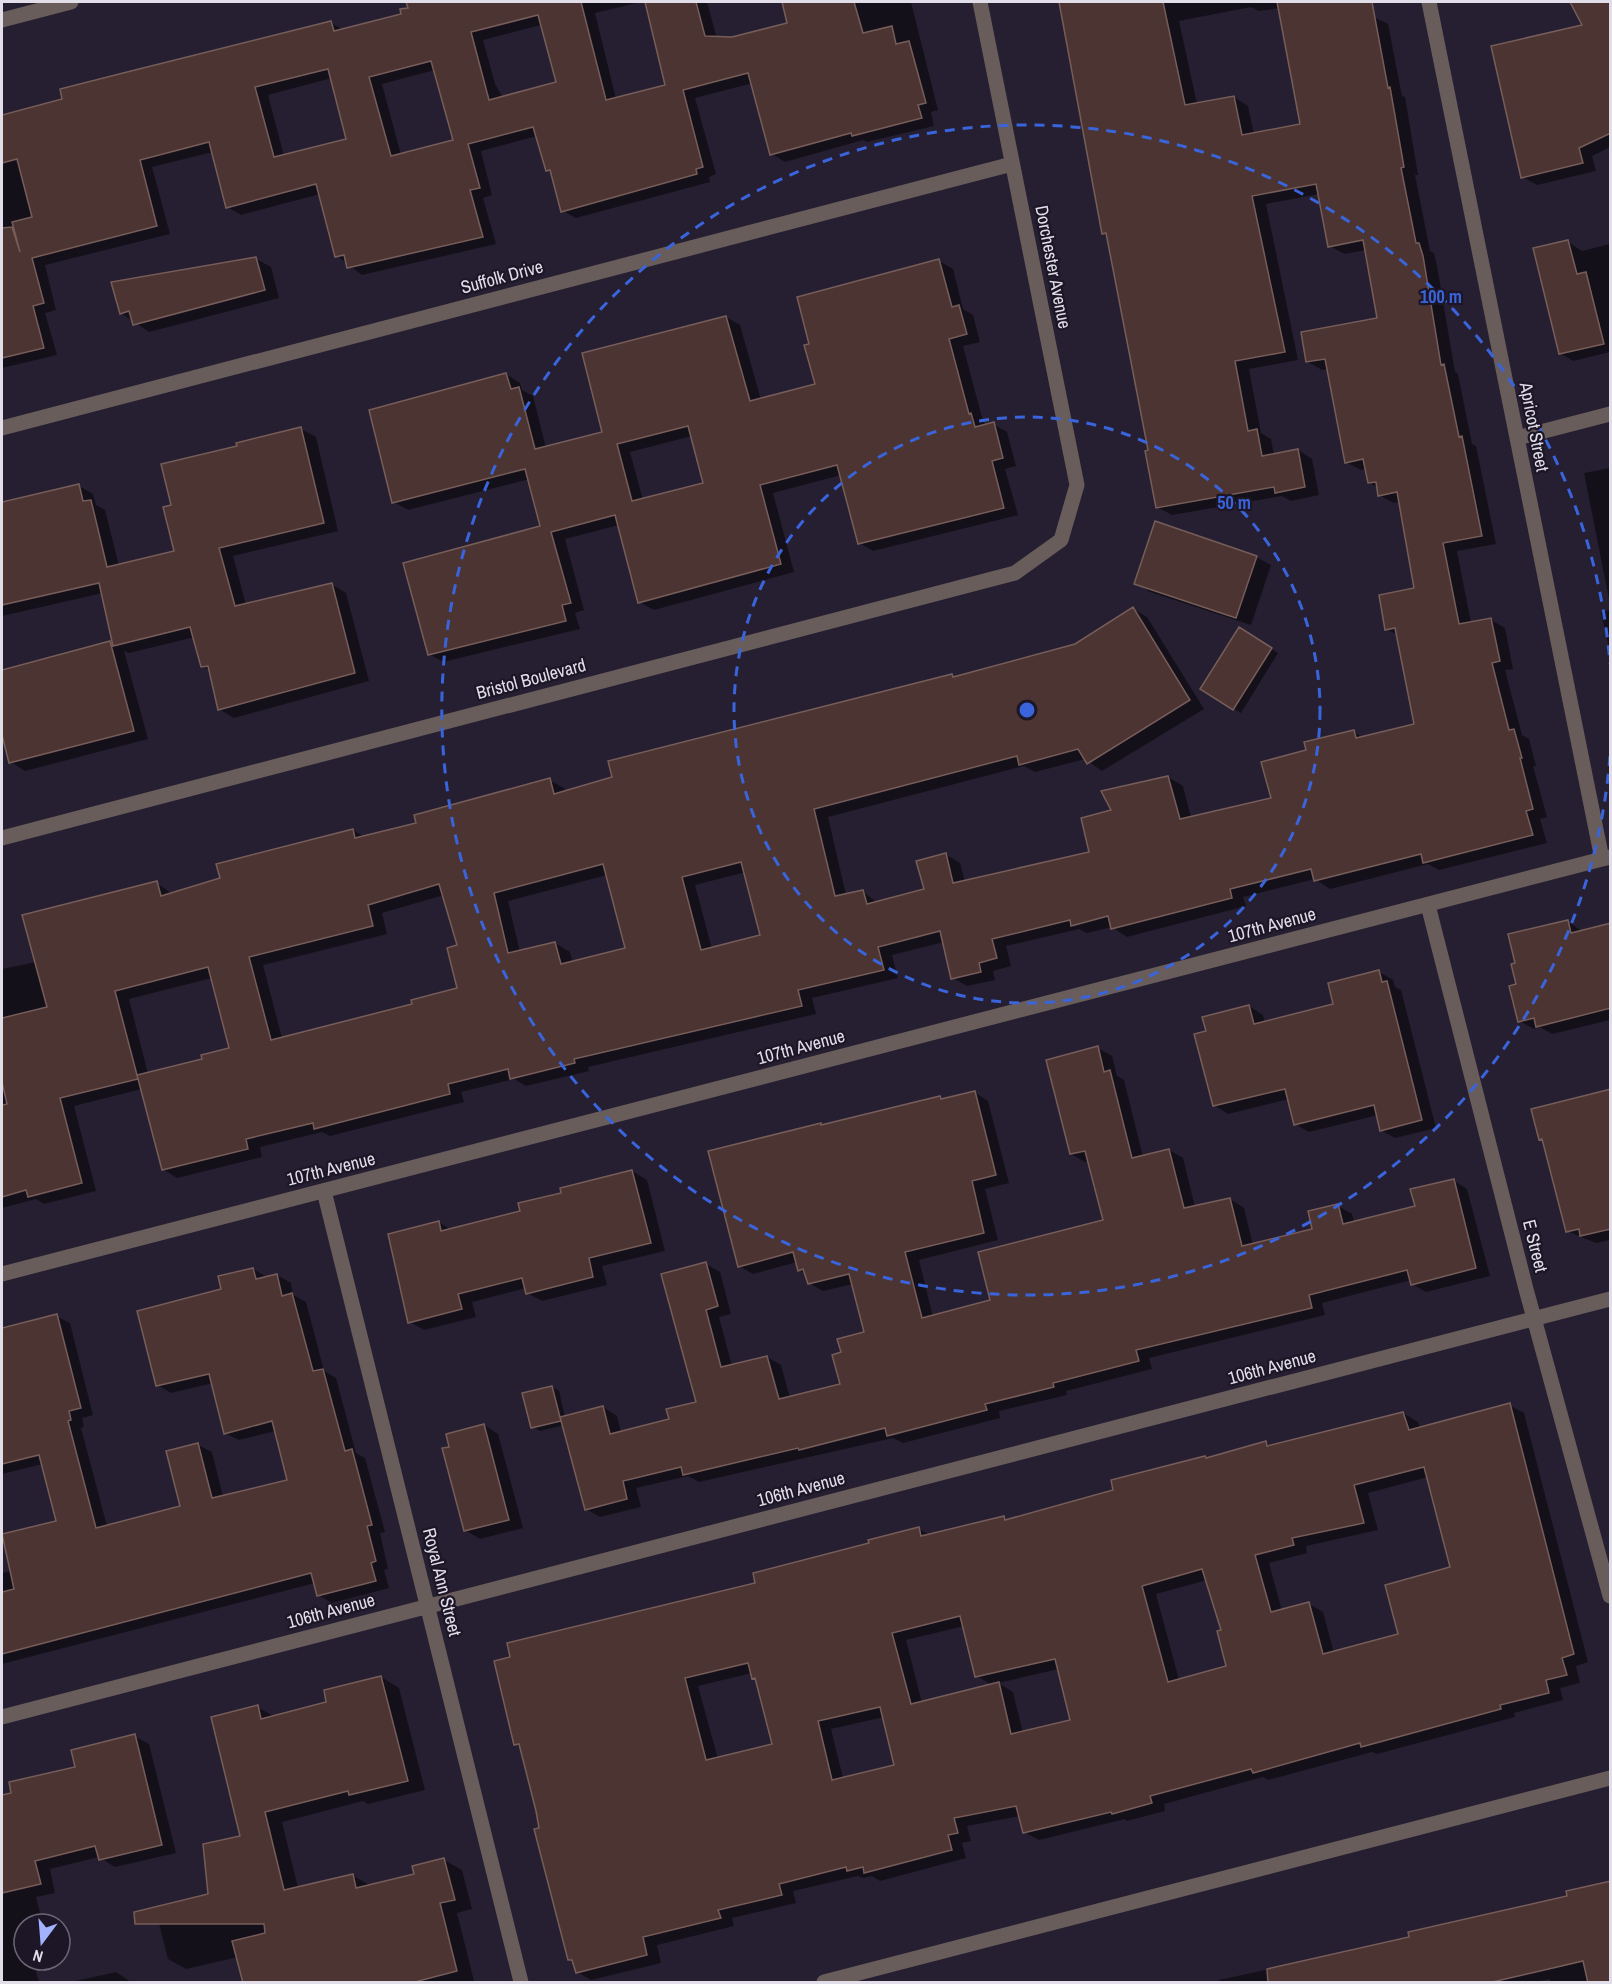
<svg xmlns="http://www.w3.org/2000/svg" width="1612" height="1984" font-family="'Archivo Narrow',sans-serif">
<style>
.shadow{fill:#0007;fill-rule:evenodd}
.building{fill:#4b3431;stroke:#775d5a;stroke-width:1.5;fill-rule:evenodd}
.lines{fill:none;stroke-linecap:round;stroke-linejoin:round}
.minor{stroke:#685d5a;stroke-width:15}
.tertiary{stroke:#685d5a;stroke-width:15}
.ring{fill:none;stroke:#3a64db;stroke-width:3;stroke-dasharray:10 8}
.labels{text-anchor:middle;stroke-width:4.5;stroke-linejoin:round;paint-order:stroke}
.street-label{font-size:18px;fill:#e1deea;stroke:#1c1627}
.centre{fill:#3a64db;stroke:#1c1627;stroke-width:3}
.ring-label{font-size:18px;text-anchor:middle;font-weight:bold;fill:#3a64db;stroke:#1c1627;stroke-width:4.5;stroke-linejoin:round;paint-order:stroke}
</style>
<rect width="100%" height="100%" fill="#251f31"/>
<!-- shadow -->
<path class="shadow" d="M415 2H641L595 13 616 99 667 86 646 2H707L718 42 789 24 783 2H911L938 110 931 112 934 126 867 142 863 140 785 162 772 154 753 83 695 98 716 174 709 177 710 182 576 218 563 211 553 174 547 170 537 136 481 151 492 195 483 198 496 244 362 275 337 256 320 194 241 215 227 207 213 152 152 167 170 234 45 265 56 310 45 313 57 355 2 368V115L331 23 344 30 403 15 409 9 408 3ZM541 25 557 83 503 98 495 84 483 40ZM435 70 455 141 401 155 382 84ZM332 78 348 140 284 156 268 95Z
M1068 2H1370L1372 16 1388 24 1402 96 1405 97 1418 175H1415L1430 251 1434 253 1437 266 1455 372 1458 374 1472 444 1476 446 1496 544 1457 551 1471 623 1491 620 1505 628 1513 669 1505 670 1522 735 1529 739 1536 766H1533L1547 817 1540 819 1547 843 1439 870 1428 864 1330 889 1315 879 1243 897 1246 906 1127 937 1112 927 1087 933 1079 929 1006 946 1011 966 993 971 995 980 967 986 953 978 944 942 892 955 898 978 812 998 816 1014 588 1067 589 1071 526 1086 514 1079 461 1092 464 1102 330 1136 322 1132 260 1147 262 1157 177 1178 163 1169 142 1089 74 1106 96 1191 44 1204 36 1199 2 1208V969L36 962 157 883 172 894 222 880 353 830 364 837 418 824 549 780 564 788 565 792 952 676 955 678 1075 645 1133 609 1147 617 1204 709 1102 771 1085 759 1035 772 1024 766 828 817 846 895 862 891 878 903 925 890 945 854 960 863 965 882 1091 853 1114 811 1168 777 1183 786 1191 818 1273 799 1308 751 1354 732 1364 738 1416 725 1398 635 1386 629 1416 589 1400 502 1394 503 1379 495 1378 488 1369 482 1366 469 1361 470 1346 462 1328 369 1322 370 1308 362 1379 319 1366 250 1344 254 1330 246 1319 194 1266 204 1298 360 1249 369 1261 433 1271 439 1274 455 1298 450 1312 459 1319 495 1291 501 1282 496 1172 515 1157 507 1150 451 1108 235 1104 233ZM1251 7 1259 11 1280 8 1302 125 1254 135 1248 106 1234 97 1197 104 1179 21ZM746 872 762 936 712 949 695 885ZM607 875 627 949 573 963 570 952 555 943 520 952 508 901ZM444 895 459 946V989L413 1006 282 1038 263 965 387 934 382 913ZM212 978 231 1050 204 1060 148 1074 129 999Z
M1576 2H1610V147L1592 156 1596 171 1537 185 1523 177 1584 26 1572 3Z
M1568 242 1582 251 1610 244V352L1573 361 1560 353Z
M256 259 271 267 279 298 149 332 121 313Z
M939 261 953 269 963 309 973 315 980 342 963 346 983 421 986 426 993 424 1007 432 1016 466 1005 469 1018 515 873 551 859 543 841 475 773 493 794 572 654 610 639 602 619 525 565 539 584 610 575 613 580 629 443 662 429 654 542 527 530 479 408 510 394 502 506 374 520 383 522 390 533 396 546 448 604 434 726 317 740 325 761 400 817 385ZM692 436 705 484 643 500 630 452Z
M301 429 316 437 338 531 233 556 246 605 331 584 346 593 369 681 234 718 219 709 211 671 203 666 195 637 129 653 124 651 148 739 25 771 11 762 2 729V672L110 643 114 645 103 593 2 616V504L79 486 93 494 96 505 105 510 119 566 176 552 173 506 239 447Z
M1610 468V604L1584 473Z
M1256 557 1271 565 1251 625 1150 592 1136 583Z
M1610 610V653L1601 612Z
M1240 629 1278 653 1241 713 1202 689Z
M1567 921 1582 931 1610 925V1020L1552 1034 1540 1027 1534 1029 1519 1021 1518 985Z
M1379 972 1393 980 1395 987 1401 990 1436 1128 1395 1138 1381 1130 1378 1115 1309 1132 1295 1124 1289 1099 1228 1114 1214 1105 1207 1033 1249 1006 1263 1015 1265 1023 1335 1005Z
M1098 1048 1112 1056 1117 1076 1124 1080 1143 1157 1169 1150 1183 1158 1195 1207 1230 1199 1244 1208 1253 1245 1314 1230 1338 1206 1352 1214 1354 1222 1417 1207 1453 1180 1467 1189 1490 1276 1426 1292 1412 1284 1411 1280 1322 1303 1325 1315 1149 1358 1152 1369 1066 1391 1067 1395 999 1411 1000 1418 903 1443 893 1438 699 1482 688 1476 636 1488 641 1507 600 1517 586 1509 564 1425 540 1431 533 1427 552 1387 559 1391 565 1417 603 1407 617 1416 621 1433 670 1420 698 1403 706 1264 720 1272 731 1314 719 1317 732 1366 767 1357 781 1365 790 1398 841 1385 843 1353 866 1333 853 1284 823 1291 809 1283 806 1274 799 1270 797 1262 753 1274 739 1266 821 1124 824 1126 940 1097 945 1100 974 1092 988 1101 1009 1183 985 1189 998 1240 919 1260 933 1317 991 1302 1105 1221 1089 1161 1085 1162 1071 1154Z
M1610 1091V1240L1596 1243 1567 1231 1544 1141 1540 1139Z
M632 1171 647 1180 665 1251 602 1266 607 1285 542 1301 527 1293 526 1288 472 1302 476 1317 424 1330 410 1322 439 1222 451 1230 522 1212 563 1194Z
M253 1269 267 1277 277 1275 291 1283 293 1295 306 1302 324 1371 336 1378 356 1453 365 1458 385 1532 380 1533 388 1569 384 1570 389 1588 332 1603 318 1595 315 1583 2 1664V1573L11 1571 58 1522 43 1464 2 1474V1334L56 1316 70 1323 93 1415 82 1418 84 1427 81 1428 107 1526 182 1507 198 1445 212 1452 223 1497 288 1481 276 1431 239 1440 225 1433 213 1383 171 1393 158 1385 223 1290Z
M1509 1405 1524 1413 1588 1662 1576 1666 1580 1683 1560 1688 1563 1700 1514 1713 1515 1717 1377 1754 1372 1752 1268 1780 1263 1777 1164 1804 1165 1811 1127 1821 1125 1819 1039 1840 1024 1832 1020 1816 967 1826 971 1841 962 1843 966 1858 880 1881 872 1876 863 1878 858 1876 793 1891 796 1903 732 1918 734 1926 657 1945 661 1963 591 1980 577 1972 574 1962 569 1959 522 1748 515 1744 757 1584 919 1529 930 1535 1004 1518 1008 1520 1115 1491 1205 1457 1208 1459 1266 1443 1272 1446 1403 1413 1418 1422 1420 1428ZM1428 1477 1452 1568 1400 1635 1334 1653 1323 1612 1309 1604 1282 1611 1269 1563 1307 1553 1306 1546 1378 1530 1368 1493ZM1207 1580 1223 1631 1227 1667 1179 1680 1156 1594ZM964 1626 977 1676 992 1685 922 1703 906 1640ZM1059 1669 1072 1721 1023 1733 1013 1692 998 1683ZM752 1673 757 1680 774 1745 718 1759 698 1686ZM884 1717 895 1766 843 1778 831 1729Z
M484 1425 498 1434 523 1528 480 1539 465 1530 451 1448Z
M381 1677 399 1688 425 1790 368 1804 363 1801 282 1822 298 1888 352 1875 371 1886 416 1875 444 1860 462 1870 472 1909 457 1913 474 1981 244 1982 238 1957 186 1969 168 1959 155 1908 209 1895 242 1837 257 1707 275 1717 328 1703Z
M134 1736 149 1744 176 1853 115 1867 99 1857 50 1869 55 1893 36 1897 43 1924H24V1960H33L39 1982H2V1796L77 1768Z
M1569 1897 1610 1982H1551L1550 1979 1534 1982H1220L1219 1980 1411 1938Z
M116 1972 131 1982H71Z"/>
<!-- building -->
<path class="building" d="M406 2H581L606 100 665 85 645 2H696L705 36 732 37 787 23 782 2H854L863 33 892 26 896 44 909 41 926 103 918 105 922 118 852 136 851 133 770 155 748 73 683 90 703 167 696 169 697 174 561 212 550 170 546 171 533 127 468 144 480 188 470 190 483 237 347 268 344 255 335 257 316 184 226 208 209 142 140 160 157 226 32 258 44 303 33 306 44 348 2 358V228L12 227 20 252 12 222 32 217 17 159 2 163V115L62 99 60 89 131 71 331 21 334 31 401 14 400 9 408 8ZM538 15 556 82 489 100 471 32ZM431 61 453 140 391 156 369 77ZM328 69 346 139 274 157 255 87Z
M1059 2H1163L1185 105 1234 96 1242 135 1300 124 1277 2H1372L1388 88 1390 87 1404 167 1401 168 1416 243H1419L1423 256 1441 365 1444 364 1459 437 1462 436 1482 536 1443 543 1459 624 1491 618 1500 661 1492 663 1509 730 1514 729 1522 758H1520L1533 809 1526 811 1533 835 1423 863 1421 854 1314 881 1311 869 1230 889 1232 898 1111 929 1108 916 1071 926 1070 920 992 939 997 958 979 963 981 972 951 979 940 931 878 947 884 970 798 990 802 1006 574 1059 575 1063 510 1079 508 1069 448 1084 450 1094 314 1129 313 1123 246 1139 248 1149 162 1170 137 1075 202 1059 201 1055 229 1048 208 967 115 991 138 1079 60 1098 82 1183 28 1197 26 1190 2 1197V1105L7 1104 2 1082V1018L47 1007 22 915 157 881 161 896 220 878 216 864 353 829 355 838 416 823 414 815 550 778 554 794 612 777 608 761 952 674 953 677 1075 644 1133 607 1190 700 1087 764 1078 749 1019 765 1017 756 814 809 835 896 863 890 867 904 924 889 916 861 946 853 953 883 1089 852 1081 818 1111 810 1101 791 1168 776 1180 819 1271 798 1261 762 1306 750 1304 742 1354 730 1356 738 1414 724 1395 628 1385 630 1379 595 1414 588 1397 492 1378 496 1376 482 1368 483 1363 459 1345 463 1325 359 1306 362 1301 332 1377 318 1363 240 1328 247 1316 184 1252 196 1285 352 1235 361 1248 431 1257 429 1262 456 1298 449 1305 487 1275 493 1274 487 1156 508 1145 451 1148 450 1125 331 1106 233 1102 234ZM741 862 760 935 701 950 682 877ZM603 864 625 948 561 964 555 942 508 953 494 893ZM439 884 457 945 447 948 457 988 411 1000 412 1004 271 1040 249 957 373 926 368 905Z
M1570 2H1611V133L1579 148 1583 163 1521 178 1491 46 1582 25Z
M1568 240 1577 274 1586 272 1604 344 1559 354 1533 248Z
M256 257 265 290 133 325 129 311 120 314 111 282Z
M939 259 952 307 959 305 967 334 949 339 969 414 971 413 975 427 994 422 1003 458 992 461 1004 508 858 544 837 465 760 485 781 564 638 603 615 515 551 532 571 603 562 605 566 621 428 655 403 563 540 526 525 469 392 503 369 410 506 373 511 389 519 387 535 449 602 432 582 353 726 316 750 401 815 384 804 345 809 344 797 297ZM688 426 703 483 632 501 617 444Z
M301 427 324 523 219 548 235 606 332 583 355 673 218 710 208 666 201 667 190 627 113 646 99 583 2 605V502L79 484 83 501 91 500 107 567 174 551 163 507 171 505 161 464 237 446 236 443Z
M1155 521 1257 556 1236 618 1134 584Z
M1239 627 1272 648 1233 710 1200 689Z
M110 641 134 731 9 763 2 735V670Z
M1568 920 1571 933 1611 923V1008L1536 1027 1534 1018 1518 1022 1509 986 1516 984 1511 964 1515 963 1508 934Z
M1379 970 1382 982 1387 981 1422 1120 1380 1131 1374 1105 1294 1125 1285 1089 1213 1106 1194 1034 1206 1031 1202 1017 1249 1005 1254 1024 1333 1004 1328 983Z
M1098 1046 1104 1072 1110 1070 1132 1158 1169 1149 1184 1208 1230 1198 1242 1246 1312 1229 1308 1211 1338 1204 1343 1224 1415 1206 1410 1189 1454 1179 1476 1268 1411 1285 1407 1270 1309 1295 1312 1308 1136 1350 1139 1361 1053 1383 1054 1387 985 1404 987 1410 887 1436 885 1428 799 1450 798 1448 683 1475 681 1467 623 1481 627 1499 585 1510 560 1417 603 1406 610 1434 669 1419 666 1409 696 1402 661 1274 706 1262 718 1306 706 1310 721 1367 767 1356 779 1399 840 1384 832 1355 841 1352 837 1339 864 1332 849 1274 808 1284 803 1269 798 1271 793 1252 738 1267 708 1151 821 1123V1125L940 1096 941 1099 975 1091 996 1175 972 1181 984 1233 905 1252 922 1318 990 1300 978 1252 1103 1220 1085 1151 1070 1154 1046 1060Z
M1611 1089V1229L1580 1236 1579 1229 1566 1232 1542 1139 1539 1140 1531 1109Z
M632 1170 651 1243 589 1258 593 1277 526 1294 522 1278 458 1294 462 1309 408 1323 388 1234 439 1221 441 1231 520 1211 518 1203 561 1193 560 1188Z
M253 1268 256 1279 277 1274 282 1296 292 1293 313 1371 323 1369 345 1451 352 1449 372 1525 367 1526 376 1561 371 1563 376 1581 317 1596 311 1573 2 1654V1592L14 1589 2 1534 56 1521 39 1455 2 1464V1328L57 1314 81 1408 69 1411 71 1420 68 1421 96 1528 180 1506 166 1451 198 1443 212 1498 287 1480 272 1421 224 1434 209 1374 156 1386 137 1311 221 1289 218 1276Z
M552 1386 561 1421 531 1428 522 1393Z
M1510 1403 1574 1654 1562 1658 1567 1675 1546 1680 1549 1693 1500 1705 1501 1709 1361 1747 1360 1743 1253 1773 1251 1769 1150 1796 1152 1803 1112 1814 1111 1812 1023 1833 1016 1806 954 1818 958 1833 948 1835 952 1850 864 1873 863 1867 847 1871 846 1867 779 1884 782 1895 718 1910 721 1918 643 1937 647 1955 576 1973 572 1960H568L534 1829 539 1828 536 1811 519 1744 514 1745 494 1661 510 1657 507 1643 755 1583 753 1573 869 1543 868 1540 919 1527 921 1536 1004 1516 1005 1520 1113 1490 1111 1480 1205 1456 1206 1458 1266 1441 1267 1446 1403 1412 1409 1430ZM1424 1467 1450 1567 1385 1585 1398 1634 1323 1654 1309 1602 1271 1612 1255 1555 1294 1545 1292 1538 1364 1523 1354 1485ZM1202 1569 1221 1630 1217 1631 1226 1666 1168 1682 1142 1586ZM960 1616 975 1677 1055 1659 1070 1720 1011 1734 999 1682 911 1704 892 1633ZM748 1663 752 1679 755 1678 772 1744 706 1760 685 1678ZM880 1707 894 1765 832 1780 818 1721Z
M484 1424 509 1520 464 1531 442 1448 449 1447 446 1434Z
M381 1676 408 1781 349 1795 348 1791 265 1812 284 1890 353 1874 356 1888 414 1874 412 1866 444 1858 455 1900 440 1903 457 1971 411 1983H243L232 1941 265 1933 264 1924H135L134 1912 208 1894 203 1844 240 1836 211 1717 258 1705 261 1719 326 1702 324 1690Z
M135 1734 162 1845 99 1860 95 1846 35 1861 41 1884 2 1893V1795L11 1793 9 1782 75 1767 71 1750Z
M1611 1881V1983H1588L1583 1961 1488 1983H1268L1267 1969 1409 1937 1408 1932 1567 1896 1566 1891Z"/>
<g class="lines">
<!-- minor -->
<path class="minor" d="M1429 2 1602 859
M2 20 71 2
M2 428 1012 164
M1517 438 1610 414
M2 838 1015 573 1061 540 1077 485 980 2
M1428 905 1526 1289 1610 1596
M324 1191 521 1982
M2 1274 1610 857
M2 1717 1610 1299"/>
<!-- tertiary -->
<path class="tertiary" d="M824 1982 1610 1778"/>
</g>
<!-- distance rings -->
<g class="ring">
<circle cx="1027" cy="710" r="293"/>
<path d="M1610 756A585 585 0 1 1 1610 664"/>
</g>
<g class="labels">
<!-- street labels -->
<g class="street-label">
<text transform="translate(1053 267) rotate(79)" y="6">Dorchester Avenue</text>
<text transform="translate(502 277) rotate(-15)" y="6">Suffolk Drive</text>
<text transform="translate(1534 427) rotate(79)" y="6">Apricot Street</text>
<text transform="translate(531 679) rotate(-15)" y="6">Bristol Boulevard</text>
<text transform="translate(1272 925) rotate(-15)" y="6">107th Avenue</text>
<text transform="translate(801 1047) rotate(-15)" y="6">107th Avenue</text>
<text transform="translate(331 1169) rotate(-14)" y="6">107th Avenue</text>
<text transform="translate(1535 1246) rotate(76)" y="6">E Street</text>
<text transform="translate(1272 1367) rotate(-15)" y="6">106th Avenue</text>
<text transform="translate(801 1489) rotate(-15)" y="6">106th Avenue</text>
<text transform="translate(442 1582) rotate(76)" y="6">Royal Ann Street</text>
<text transform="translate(331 1611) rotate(-15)" y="6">106th Avenue</text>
</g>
</g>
<circle cx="1027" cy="710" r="9" class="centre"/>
<g class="ring-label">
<text x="1441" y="303">100 m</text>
<text x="1234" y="509">50 m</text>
</g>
<!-- border -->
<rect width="1612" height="1984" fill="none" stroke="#e1deea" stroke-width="6"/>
<!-- north arrow -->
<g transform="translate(42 1942) rotate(196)"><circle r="28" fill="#1c1627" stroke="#6b6675" stroke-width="1.5"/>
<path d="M0-4.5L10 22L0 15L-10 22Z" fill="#a2b2fd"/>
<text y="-9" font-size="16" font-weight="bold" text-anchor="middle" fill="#e1deea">N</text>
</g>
</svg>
